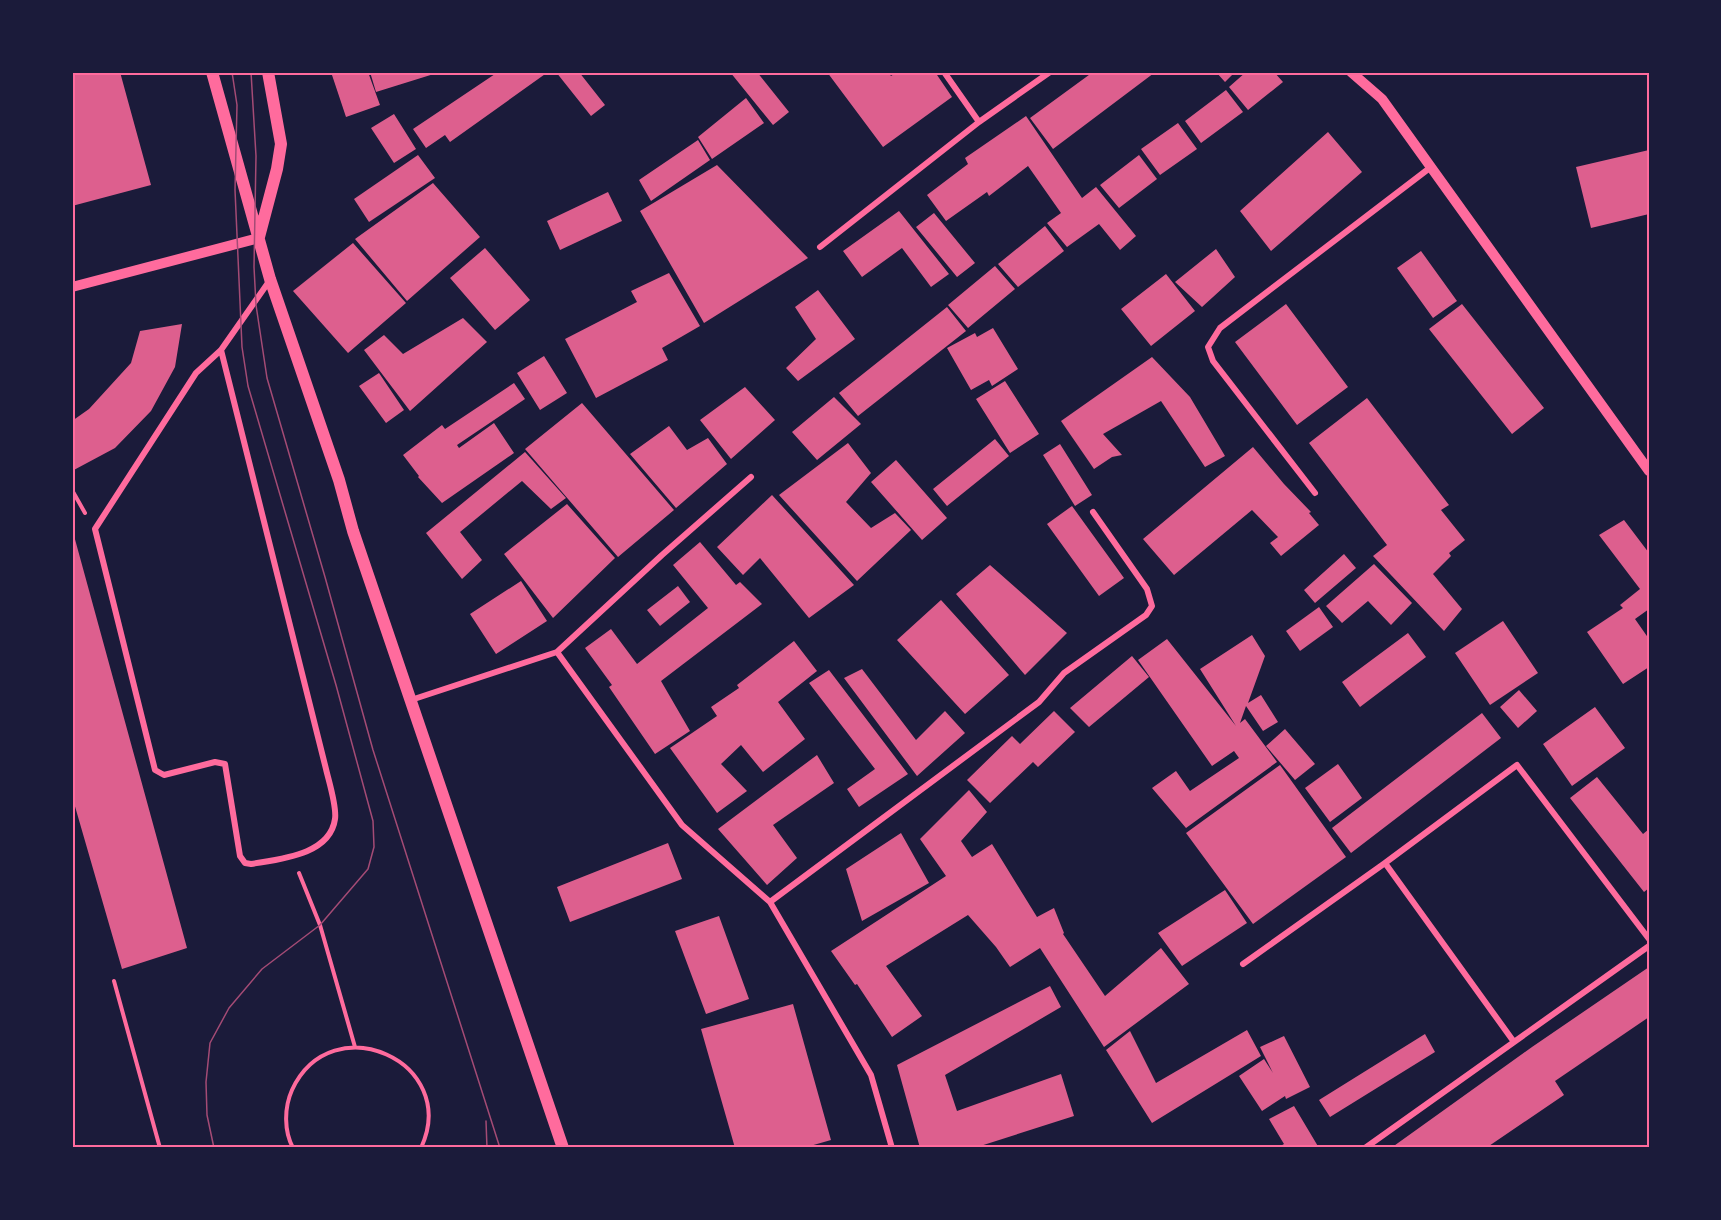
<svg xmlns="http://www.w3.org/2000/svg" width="1721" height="1220" font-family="'PT Sans Narrow',sans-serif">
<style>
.building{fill:#dd5f8e}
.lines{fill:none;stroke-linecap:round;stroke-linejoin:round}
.path{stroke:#ff6b9d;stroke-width:4}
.minor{stroke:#ff6b9d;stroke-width:6}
.tertiary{stroke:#ff6b9d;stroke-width:10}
.secondary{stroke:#ff6b9d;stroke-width:12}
.tram{stroke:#a44b75;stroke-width:1.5}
.neatline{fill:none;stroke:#ff6b9d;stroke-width:2}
</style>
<rect width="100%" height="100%" fill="#1b1b3a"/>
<!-- building -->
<path class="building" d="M72 72H120L151 185 72 206Z
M331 72H368L380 105 346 117Z
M370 72H437V73L376 92Z
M498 72H548L450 142 445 135 426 148 413 129Z
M556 72H579L605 105 591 116Z
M730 72H757L789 112 773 125Z
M827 72H888L891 76 897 72H935L952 97 883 147Z
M1093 72 1154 73 1053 149 1030 118Z
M1216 72H1235L1225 82Z
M1246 72H1274L1283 82 1248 110 1229 87Z
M1226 90 1243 112 1201 143 1185 121Z
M746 98 764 123 712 159 698 137Z
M394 114 416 149 394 163 371 128Z
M1026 116 1082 198 1096 187 1136 236 1120 250 1099 224 1067 247 1047 223 1061 213 1028 166 989 196 987 192 946 221 927 195 968 164 965 158Z
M1178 123 1197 149 1160 175 1141 149Z
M1328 132 1362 172 1271 251 1240 211Z
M698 140 710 160 651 201 639 180Z
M1649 150V214L1591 228 1576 167Z
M418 155 435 178 369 222 354 199Z
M1139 155 1157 179 1119 208 1100 185Z
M717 165 808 258 704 323 640 211Z
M433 183 480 237 407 301 355 239Z
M608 192 622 221 560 250 547 221Z
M899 211 949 274 931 287 902 248 862 277 843 251Z
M934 213 975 263 957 277 916 227Z
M1045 226 1064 251 1018 287 998 264Z
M353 243 406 303 348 353 293 291Z
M485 248 530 300 495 330 450 278Z
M1216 249 1235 277 1202 307 1175 282Z
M1421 251 1457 301 1433 318 1397 268Z
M995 266 1015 289 968 328 948 305Z
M669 273 700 326 662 348 668 360 596 398 565 339 637 302 631 291Z
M1166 274 1195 311 1151 346 1121 309Z
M818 290 855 339 798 381 786 368 816 339 795 307Z
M1286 304 1348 387 1297 425 1235 342Z
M1462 304 1544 408 1512 434 1429 329Z
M947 307 966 331 858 416 839 393Z
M463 318 487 342 410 411 364 350 384 335 403 354Z
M182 324 175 367 151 411 115 448 72 471V421L89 409 131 363 140 331Z
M993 328 1018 369 992 386 989 380 971 390 947 348 975 333 977 337Z
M544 356 567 393 540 410 517 373Z
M1152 357 1190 397 1225 456 1205 467 1161 401 1103 434 1122 455 1112 457 1094 469 1061 421Z
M379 373 404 410 386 423 359 386Z
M1005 381 1039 434 1010 453 976 399Z
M514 383 525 399 457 445 459 448 494 423 514 453 442 503 418 477 419 476 403 455 442 425 445 429Z
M745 387 775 420 731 459 700 420Z
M834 397 861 424 817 460 792 432Z
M1367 398 1449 505 1441 510 1465 540 1449 553 1451 556 1433 574 1462 609 1444 631 1373 556 1387 545 1309 443Z
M582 403 674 510 618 557 525 449Z
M669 426 687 450 708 438 727 464 676 508 630 454Z
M995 439 1009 456 947 506 933 489Z
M848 443 871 473 846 502 871 528 895 513 911 530 857 581 779 495Z
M1060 444 1092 495 1075 506 1043 455Z
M1253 447 1284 484 1311 512 1309 513 1319 525 1281 556 1270 543 1278 537 1252 510 1174 575 1143 539Z
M525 452 566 498 551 509 522 481 460 532 482 560 462 579 426 533Z
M896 460 947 518 922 540 871 482Z
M772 495 854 585 809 618 760 558 743 575 717 547Z
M567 504 615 558 553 618 504 554Z
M1072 506 1124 578 1099 596 1047 524Z
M1624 520 1649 553V609L1635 619 1649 639V667L1623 684 1587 632 1623 608 1620 605 1640 589 1599 535Z
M73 532 187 948 122 969 72 796Z
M700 542 736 585 740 582 762 604 661 681 690 731 655 754 609 687 612 685 585 648 611 629 637 664 708 608 673 565Z
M1344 554 1356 568 1315 603 1304 590Z
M1374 564 1412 603 1391 625 1368 601 1342 623 1326 606Z
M990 565 1067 633 1025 675 956 594Z
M521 581 547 621 496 654 470 614Z
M678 586 690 602 660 626 647 610Z
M941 600 1009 675 965 714 897 640Z
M1319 607 1333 627 1300 651 1286 631Z
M1503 621 1538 673 1490 705 1455 653Z
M1408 633 1426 657 1360 707 1342 682Z
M1252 635 1265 656 1248 703 1261 695 1278 722 1263 731 1246 706 1240 723 1245 719 1277 762 1186 828 1152 788 1176 771 1190 791 1239 758 1234 751 1212 766 1138 660 1167 639 1236 726 1200 669Z
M794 641 817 671 778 702 805 739 763 772 741 745 721 764 747 791 717 813 670 748 717 716 711 707 739 688 737 685Z
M1132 656 1149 677 1089 727 1070 708Z
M862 669 916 740 945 711 965 733 917 776 844 678Z
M829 670 908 774 859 807 847 789 875 769 809 683Z
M1519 690 1537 711 1518 728 1500 707Z
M1595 707 1625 748 1572 786 1543 744Z
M1054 711 1075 732 1038 767 1033 762 990 803 967 780 1012 736 1020 744Z
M1482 713 1501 738 1351 853 1332 828Z
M1285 729 1315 764 1295 780 1266 746Z
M817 755 834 783 773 825 797 858 767 885 718 829Z
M1338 764 1362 798 1330 822 1305 788Z
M1280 765 1346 857 1253 924 1186 833Z
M1597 777 1643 834 1649 829V888L1644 892 1570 798Z
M969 790 987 812 961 841 972 857 992 844 1037 917 1054 908 1064 933 1063 934 1105 996 1161 948 1189 984 1104 1047 1040 948 1010 967 996 947 968 915 886 966 922 1016 892 1037 857 984 855 985 831 951 946 876 920 839Z
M901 833 929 883 862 921 846 869Z
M668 843 682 879 570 922 557 887Z
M1225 890 1247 923 1182 966 1158 933Z
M719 916 749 999 706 1014 675 931Z
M1649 967V1017L1555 1081 1564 1095 1486 1148H1391L1532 1047Z
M1050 986 1061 1007 945 1075 957 1111 1061 1074 1074 1116 974 1148H920L897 1065Z
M793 1004 831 1140 803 1148H735L701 1029Z
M1247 1030 1261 1056 1152 1123 1106 1050 1130 1031 1156 1083Z
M1425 1034 1435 1052 1330 1117 1319 1100Z
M1284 1036 1310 1087 1286 1099 1285 1096 1262 1111 1239 1076 1264 1059 1273 1073 1260 1047Z
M1294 1106 1319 1148H1277L1284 1144 1269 1119Z"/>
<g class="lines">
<!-- path -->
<path class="path" d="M72 490 85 513
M299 873 320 925 355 1047
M114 981 160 1148
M293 1148C284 1131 284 1108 292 1090 332 1004 461 1062 421 1148"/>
<!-- minor -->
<path class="minor" d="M944 72 979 122
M820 247 979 122 1050 72
M221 350 326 769C329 782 337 807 335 819 330 855 280 859 251 864L245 863 240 856 225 764 215 762 164 775 155 770 95 529 196 373 221 350 270 280
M1315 493 1213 361 1208 347 1220 328 1431 167
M557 652 682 825 770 902
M411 700 557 652 662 555 751 477
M1243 964 1385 863
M1514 1042 1385 863 1517 765 1649 939
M892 1148 871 1075 770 902 1039 702 1064 673 1146 615 1152 606 1147 589 1093 512
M1365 1148 1649 946"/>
<!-- tertiary -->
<path class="tertiary" d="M1351 72 1382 99 1649 471
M72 287 259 238"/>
<!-- secondary -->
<path class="secondary" d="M212 72 270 279 339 480 353 531 563 1148
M259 237 277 169 281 144 268 72"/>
<!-- tram -->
<path class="tram" d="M251 72 256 156 254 267 256 305 267 378 325 577 373 750 500 1148
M486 1121 487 1148
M214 1148 207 1115 206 1082 210 1043 229 1008 262 969 320 925 368 869 374 847 373 821 336 685 248 386 242 347 235 190 237 105 232 72"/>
</g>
<!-- border -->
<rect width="1721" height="1220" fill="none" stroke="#1b1b3a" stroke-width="147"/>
<rect x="74" y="74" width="1574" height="1072" class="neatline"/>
</svg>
